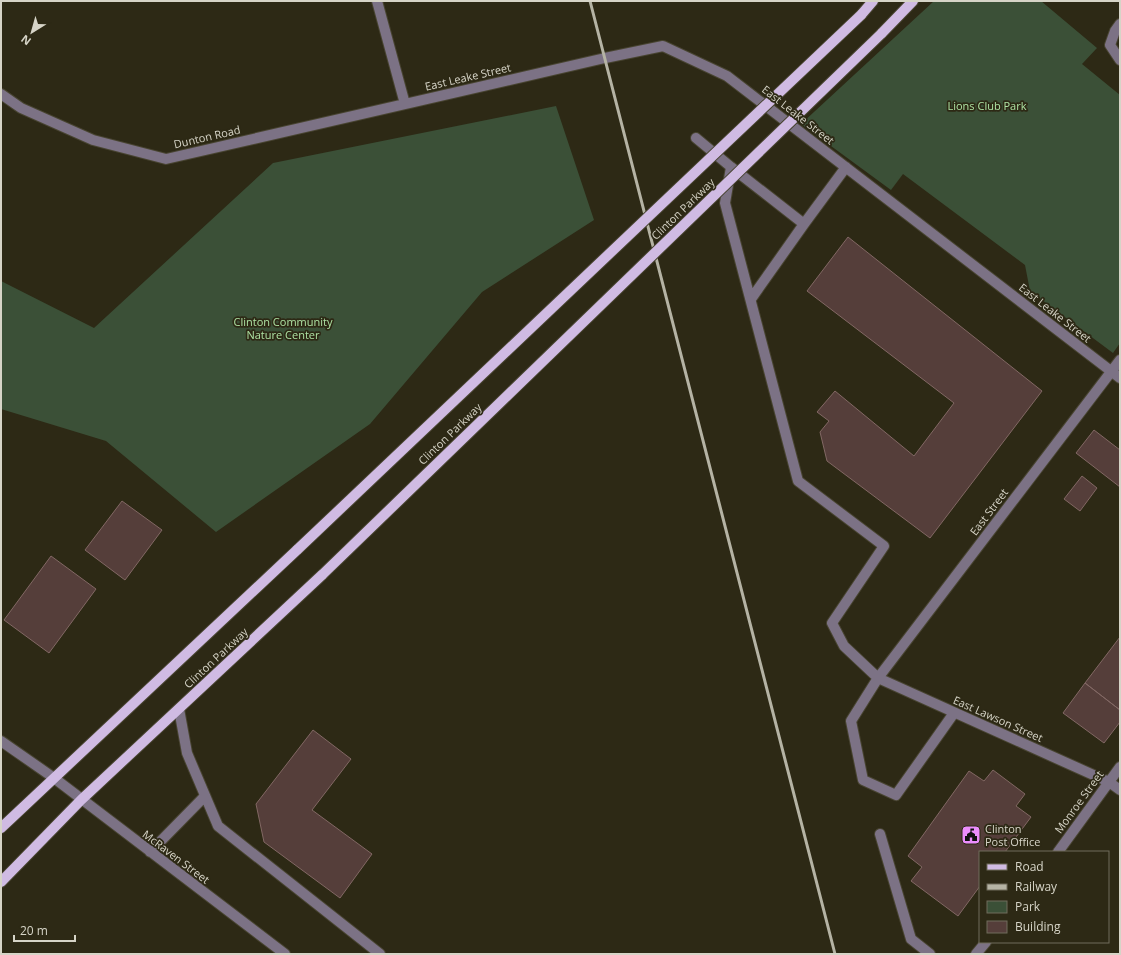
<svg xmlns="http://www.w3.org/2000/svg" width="1121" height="955" font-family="'Open Sans',sans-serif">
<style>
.green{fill:#3b5037}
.building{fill:#553e3a;stroke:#826864}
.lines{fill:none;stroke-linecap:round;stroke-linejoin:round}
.minor-casing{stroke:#484431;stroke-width:12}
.major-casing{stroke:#484431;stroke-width:12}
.minor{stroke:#7c7285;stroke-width:10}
.major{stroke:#d0bbe3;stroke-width:10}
.rail{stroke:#b5b3a4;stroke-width:3}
.major-bridge-casing{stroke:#484431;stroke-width:12;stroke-linecap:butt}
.major-bridge{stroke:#d0bbe3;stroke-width:10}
.labels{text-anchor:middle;stroke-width:3.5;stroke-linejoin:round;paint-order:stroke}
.street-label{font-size:11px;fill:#d6d4c7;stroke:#2d2915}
.park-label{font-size:11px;fill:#ade2a3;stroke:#2d2915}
.poi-label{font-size:11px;fill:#d6d4c7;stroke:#2d2915;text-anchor:start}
</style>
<rect width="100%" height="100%" fill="#2d2915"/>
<!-- green -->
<path class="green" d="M934 1H1041L1097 48 1082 64 1120 95V343L1113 353 1030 291 1025 265 903 174 891 190 801 124Z
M556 106 594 220 482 292 370 424 216 532 106 441 1 409V281L94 328 273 163Z"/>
<!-- building -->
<path class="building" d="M848 237 1042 391 930 538 827 461 820 432 829 421 817 412 835 391 914 456 954 403 807 291Z
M1094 430 1120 450V487L1076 453Z
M1082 476 1097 488 1080 511 1064 499Z
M122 501 162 530 125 580 85 550Z
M51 556 96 589 49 653 4 620Z
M1120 637V710L1085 683Z
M1085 683 1120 710V722L1104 743 1063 713Z
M313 730 351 759 312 810 372 854 340 898 264 842 256 804Z
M993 770 1025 794 1016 806 1031 817 1005 852H980V886L958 916 911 881 922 867 908 856 969 771 984 781Z"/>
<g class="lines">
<!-- minor casing -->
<g class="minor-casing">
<path id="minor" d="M377 1 405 104
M1120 24 1115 31 1110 45 1120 60
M1 94 21 108 93 140 166 159 605 58 663 46 727 76 1120 378
M696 138 731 167 804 224
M731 167 725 203 798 481 884 546 832 623 844 646 878 678 1109 782 1120 790
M751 299 804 224 846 167
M179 709 187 753 218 826 380 954
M954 713 896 795 863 780 851 721 878 678 1120 360
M1 741 54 778 285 954
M880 834 911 939 930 954
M150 852 205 796
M1058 852 1120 767
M976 954 986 942"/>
</g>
<!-- major casing -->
<g class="major-casing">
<path id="major" d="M861 15 873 1
M881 34 913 1
M1 828 298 549
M1 882 81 800 323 574"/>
</g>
<!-- minor -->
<use href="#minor" class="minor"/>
<!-- major -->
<use href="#major" class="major"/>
<!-- rail -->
<path class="rail" d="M590 1 835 954"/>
<!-- major-bridge casing -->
<g class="major-bridge-casing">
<path id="major-bridge" d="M298 549 861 15
M323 574 881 34"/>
</g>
<!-- major-bridge -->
<use href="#major-bridge" class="major-bridge"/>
</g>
<!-- icons -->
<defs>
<g id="civic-square" transform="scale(1)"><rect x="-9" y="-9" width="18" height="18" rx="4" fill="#eb8dfc" stroke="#2d2915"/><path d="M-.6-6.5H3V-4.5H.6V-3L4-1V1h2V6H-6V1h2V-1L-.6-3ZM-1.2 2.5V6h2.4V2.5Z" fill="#111"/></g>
</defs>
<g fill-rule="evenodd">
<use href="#civic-square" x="971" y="835"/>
</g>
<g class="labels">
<!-- street labels -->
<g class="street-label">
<text transform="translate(468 77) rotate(-13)" y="4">East Leake Street</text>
<text transform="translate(798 115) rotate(38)" y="4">East Leake Street</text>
<text transform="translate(207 137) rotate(-13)" y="4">Dunton Road</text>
<text transform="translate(683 209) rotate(-44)" y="4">Clinton Parkway</text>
<text transform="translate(1055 313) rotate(38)" y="4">East Leake Street</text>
<text transform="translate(450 434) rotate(-44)" y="4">Clinton Parkway</text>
<text transform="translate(989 512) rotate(-53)" y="4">East Street</text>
<text transform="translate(216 658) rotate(-43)" y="4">Clinton Parkway</text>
<text transform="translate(998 719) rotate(24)" y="4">East Lawson Street</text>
<text transform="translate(1079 802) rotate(-54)" y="4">Monroe Street</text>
<text transform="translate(176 857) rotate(37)" y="4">McRaven Street</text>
</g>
<!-- park labels -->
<g class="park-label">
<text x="987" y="110">Lions Club Park</text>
<text x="283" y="326">Clinton Community<tspan x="283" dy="13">Nature Center</tspan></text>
</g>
<!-- poi labels -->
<g class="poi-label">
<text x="985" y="833">Clinton<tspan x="985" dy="13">Post Office</tspan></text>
</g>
</g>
<!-- border -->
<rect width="1121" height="955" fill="none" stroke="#d6d4c7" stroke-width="4"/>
<!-- legend -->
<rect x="979" y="851" width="130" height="92" fill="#2d2915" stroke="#716d5c"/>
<rect x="987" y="864" width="20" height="6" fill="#d0bbe3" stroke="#716d5c"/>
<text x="1015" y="871" font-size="12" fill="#d6d4c7">Road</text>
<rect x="987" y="884" width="20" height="6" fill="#b5b3a4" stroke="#716d5c"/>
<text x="1015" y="891" font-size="12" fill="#d6d4c7">Railway</text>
<rect x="987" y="901" width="20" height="12" fill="#3b5037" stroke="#716d5c"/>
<text x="1015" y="911" font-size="12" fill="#d6d4c7">Park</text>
<rect x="987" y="921" width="20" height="12" fill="#553e3a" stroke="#716d5c"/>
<text x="1015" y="931" font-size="12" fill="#d6d4c7">Building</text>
<!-- north arrow -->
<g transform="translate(32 32) rotate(217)" stroke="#2d2915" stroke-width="3" paint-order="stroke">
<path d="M0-3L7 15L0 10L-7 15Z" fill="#d6d4c7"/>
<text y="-6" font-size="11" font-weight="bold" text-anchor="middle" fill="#d6d4c7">N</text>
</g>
<!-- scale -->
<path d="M14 935v6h61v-6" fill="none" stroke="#d6d4c7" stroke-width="2"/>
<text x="20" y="935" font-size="12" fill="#d6d4c7" stroke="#2d2915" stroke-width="3" paint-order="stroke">20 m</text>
</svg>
